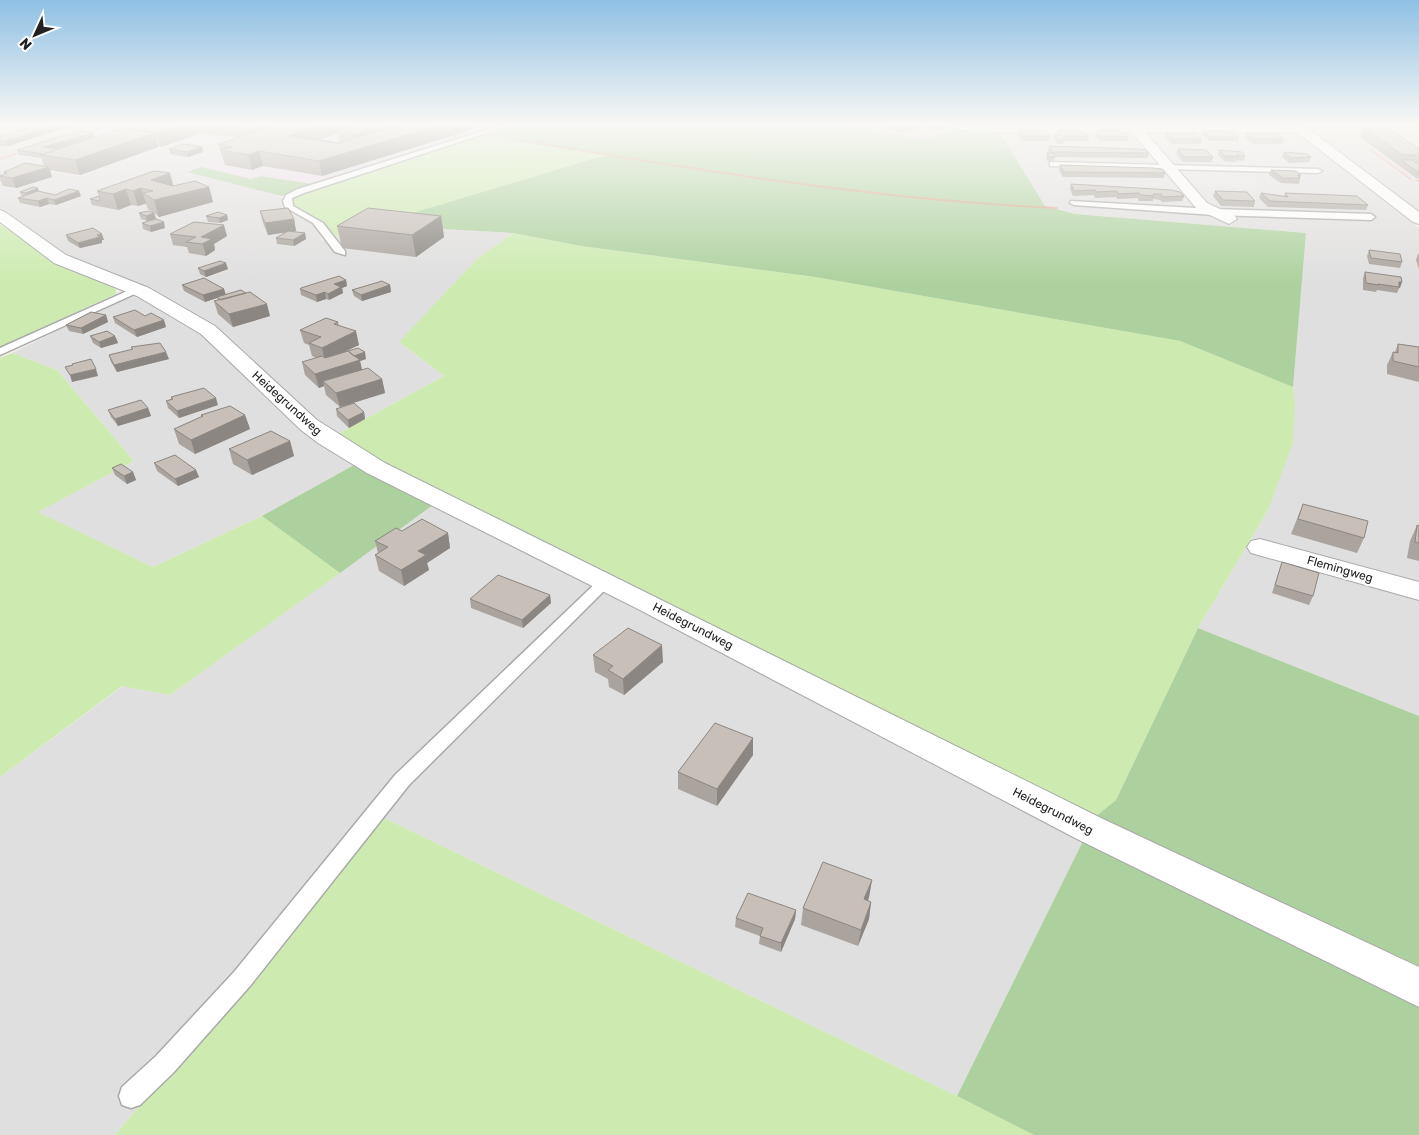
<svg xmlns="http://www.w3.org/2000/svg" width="1419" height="1135" font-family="Rubik,sans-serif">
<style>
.residential{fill:#e0dfdf}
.industrial{fill:#ebdbe8}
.grass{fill:#cdebb0}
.forest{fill:#add19e}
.parking{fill:#e2e2e2}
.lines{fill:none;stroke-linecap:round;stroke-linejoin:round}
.service-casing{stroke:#a9a9a9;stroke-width:3}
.minor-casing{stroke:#a9a9a9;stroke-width:2}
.path{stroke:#fa8072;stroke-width:2;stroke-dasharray:1 1;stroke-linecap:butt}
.service{fill:#fff;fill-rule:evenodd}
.minor{fill:#fff;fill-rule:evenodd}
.wall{fill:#aba49e;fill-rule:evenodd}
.shaded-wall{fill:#8b8681}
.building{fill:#c7bfb8;stroke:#8b8681}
.labels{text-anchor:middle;stroke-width:4.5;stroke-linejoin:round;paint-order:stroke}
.street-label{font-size:12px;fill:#222;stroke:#fff}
</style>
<rect width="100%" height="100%" fill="#f2efe9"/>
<!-- residential -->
<path class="residential" d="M0 124H115L17 155 43 160 25 166 80 176 196 137 259 141 191 165 201 167 188 172 282 196 285 208 309 220 319 230 322 241 373 225 513 233 477 259 400 343 444 376 321 443 354 465 262 516 153 567 37 512 134 461 57 370 12 353 112 304 153 289 67 257 11 220 0 208Z
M832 124H1291L1419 228V716L1198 628 1268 510 1295 404 1293 387 1306 233 1075 214 1045 206 999 131 951 130 924 139Z
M1302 124H1419V213Z
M433 505 1084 839 957 1096 376 814 329 880 115 1135H0V777L123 686 170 695Z"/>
<!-- industrial -->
<path class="industrial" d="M115 124H502L312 184 262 176 251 179 190 165 257 141 196 137 80 176 24 166 42 160 15 155Z"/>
<!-- grass -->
<path class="grass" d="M482 135 607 155 336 237 319 219 294 206 291 201 293 197 304 192Z
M0 224 53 261 116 289V294L0 347Z
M513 233 581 246 815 277 1180 341 1293 387 1295 404 1293 443 1268 510 1198 628 1116 800 1095 817 384 464 336 435 444 376 399 342 477 259Z
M12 353 57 370 134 461 38 512 153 567 262 516 340 573 170 695 122 686 0 777V358Z
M376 814 957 1096 1034 1135H115L329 880Z"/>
<!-- forest -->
<path class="forest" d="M519 124H832L924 139 951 130 999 131 1045 206 1075 214 1306 233 1293 387 1180 341 815 277 581 246 513 233 373 225 606 155 482 135Z
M201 167 251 179 261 176 312 184 282 196 187 172Z
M354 465 433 505 340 573 262 516Z
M1198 628 1419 716V972L1095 817 1116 800Z
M1084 839 1419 1004V1135H1034L957 1096Z"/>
<!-- parking -->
<path class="parking" d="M1179 169 1244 171 1263 189 1195 187Z"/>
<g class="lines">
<!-- service casing -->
<g class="service-casing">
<path id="service" d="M505 124H514L304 193 292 198 293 206 323 223 345 251V255L335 252 313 223 285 207 283 201 286 195 298 189Z
M1050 162 1318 169 1322 171 1318 173 1053 166H1050Z
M1071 201 1213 209 1371 214 1375 217 1371 220 1213 215 1074 205 1070 203Z
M136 287 141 290 139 292 0 355V348Z
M606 576 611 578 614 581 611 584 409 785 250 986 174 1072 140 1105 131 1108 122 1105 119 1096 122 1087 156 1056 234 972 395 775 601 578Z"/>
</g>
<!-- minor casing -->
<g class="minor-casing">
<path id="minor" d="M944 124H1302L1419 212V224L1413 222 1298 133 1145 132 1207 203 1235 216 1237 219 1229 224 1197 209 1132 132C1106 132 955 137 944 124Z
M0 210 5 212 66 255 149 288 215 326 317 420 385 463 1103 819 1419 967V1007L1077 839 636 608 367 473 318 443 301 430 201 334 137 296 54 263 0 222Z
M1260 539 1419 582V600L1251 553 1247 547 1251 541Z"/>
</g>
<!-- path -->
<path class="path" d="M83 133 111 124
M516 140C695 169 876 200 1058 208
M1370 149 1412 180
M0 159 22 152
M1416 180 1419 181"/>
<!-- service -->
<use href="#service" class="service"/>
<!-- minor -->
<use href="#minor" class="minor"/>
</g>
<!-- wall -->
<path class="wall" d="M0 124H17L9 126Z
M78 124 8 146H0V136Z
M141 124H472V129L322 176 263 166 252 170 225 165 218 144 238 137 198 134 161 147 158 146V147L80 175 50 170 52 177 16 188 3 186 0 179V175L4 174V172L44 166 41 158 19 155 17 150 94 137 127 130V128ZM338 133 339 141H343L340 143 321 139ZM79 142 58 149H56Z
M884 124H944L943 127 936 129 922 126 901 133 883 128Z
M1363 128 1419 149V178H1416L1360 137Z
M1018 130 1050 136 1049 141H1022L1018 135Z
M1057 131 1089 136 1088 141H1064V144H1057L1054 140 1055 135H1057Z
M1203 131 1239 137 1238 141H1210L1202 135Z
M1096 132 1128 137 1127 141H1100L1095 136Z
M1166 133 1202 139 1201 144H1172L1165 138Z
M1246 133 1284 139 1282 144H1254L1245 138Z
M1049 146 1149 153 1148 158 1055 157 1054 162H1048L1046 158 1047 153H1049L1048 151Z
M169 149 203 152 188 157 170 154Z
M1178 149 1213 157 1212 162H1183L1176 154Z
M1219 150 1245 156 1244 161 1237 160 1236 162 1224 161 1218 155Z
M1284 152 1311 157 1309 162 1289 163 1282 157Z
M1060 165 1165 173 1164 178 1063 177 1059 170Z
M1271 170 1301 175 1299 184 1281 183 1269 175Z
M170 173 173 186 209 187 213 202 159 217 154 213 156 219 147 221 141 219 139 213H154L148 209 146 204 138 206 131 205 118 210 92 205 90 199 99 196 97 191Z
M1071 184 1184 196 1182 201 1162 202 1160 200 1153 199V201H1139L1138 198 1117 199 1116 197 1095 198 1094 195 1073 196 1070 189Z
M39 191 55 195 61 193V192L81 196 56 205 49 204 40 207 20 203 18 198 22 197 20 192Z
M1215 191 1255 201 1254 207 1221 206 1213 196Z
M1261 193 1284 196 1285 193 1368 205 1366 210 1268 207 1259 198Z
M260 211 294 219 296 231 290 232 305 233 306 239 294 246 277 244 276 238 286 232 268 235 263 223Z
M227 215 228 220 220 223 208 222 206 216Z
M441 216 444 237 416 257 342 248 337 226Z
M142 223 165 228 151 232 143 229Z
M170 234 227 236 214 244 215 250 206 256 189 253 187 247 173 245Z
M66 235 104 240H102V243L80 248 68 241Z
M1369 250 1402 262 1400 268 1369 264 1367 256Z
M1418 254H1419V269L1416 260Z
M198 268 228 269 206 277 200 274Z
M1365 272 1402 282 1397 293 1377 290 1376 292 1363 290V278Z
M346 280 347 286 342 288 343 293 329 300 326 299 317 302 301 295 300 289Z
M182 285 224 289 225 294 270 316 233 327 218 314 214 301 218 300 217 298 205 302 184 291Z
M390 285 391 292 362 301 354 296 352 290Z
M106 315 108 322 83 334 69 331 66 325Z
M113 317 166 327 137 337 115 323Z
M338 322 339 326 359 345 345 351 366 359 360 361 362 370 375 374 382 379 385 393 340 407 326 395 324 386 319 388 305 375 302 362 316 358 312 356 309 345 304 343 300 330Z
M90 336H115L118 343 101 348 93 343Z
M1398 344 1419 347V382L1387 374V365L1393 352H1395Z
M131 347 169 359 117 372 111 362 109 355 132 350Z
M171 397 218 405 179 418 168 408 166 401 171 399Z
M148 408 151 416 118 426 111 417 108 410Z
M336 409 364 412 365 419 349 428 337 416Z
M201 415H245L250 429 195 454 179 444 174 429 201 417Z
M290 441 294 456 252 475 233 464 229 449Z
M154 463 196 470 199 477 178 486 157 471Z
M112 468 133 472 136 480 127 484 115 475Z
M1303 504 1364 538 1357 553 1291 534Z
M1417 525 1419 526V561L1407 558 1410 541Z
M402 531 448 533 450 548 427 563 429 570 404 586 379 571 375 555 378 553 375 541Z
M1282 562 1313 596 1309 605 1272 593Z
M550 595 551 603 523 628 471 608 470 599Z
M593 655 663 662 624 695 609 687 608 679 595 672Z
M753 738V755L717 806 678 789V772Z
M872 880 869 897 868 901 871 902 869 919 858 946 801 925 803 908Z
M796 910 795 919 781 952 759 944 760 936 735 927 736 918Z"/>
<!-- shaded-wall -->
<path class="shaded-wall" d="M9 124H17L9 126Z
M62 124H78L8 146 6 141Z
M185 124H230L196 125 198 134 161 147 157 133Z
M272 124H292L258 139 255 129Z
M323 124H364L337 131 338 133 300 147 288 136Z
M392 124H418L375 140 374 131Z
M443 124H457L458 134 322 176 319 161Z
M457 124H472V129L458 134Z
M901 124H922V126L901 133Z
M940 124H944L943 127 936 129 937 125Z
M368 130 370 139 358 144 356 134Z
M93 133 95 138 44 152 43 147Z
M154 133 158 147 80 175 75 160Z
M202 147 203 152 188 157 187 152Z
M259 151 263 166 252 170 248 155Z
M49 167 52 177 16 188 12 178Z
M170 173 174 189 151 180Z
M209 187 213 202 159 217 154 200Z
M38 188 40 194 28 198 26 193Z
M141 188 146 203 138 206 133 191Z
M126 189 131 205 118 210 113 194Z
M79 191 81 196 56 205 54 200Z
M47 198 49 204 40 207 38 201Z
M154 213 156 219 147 221 146 216Z
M227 215 228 220 220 223 219 218Z
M441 216 444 237 416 257 412 235Z
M294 219 296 231 268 235 265 223Z
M164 222 165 228 151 232 150 226Z
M224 225 227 236 214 244 215 250 206 256 201 237Z
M305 233 306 239 294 246 293 240Z
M102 234 104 240H102V243L80 248 78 243Z
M226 263 228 269 206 277 204 271Z
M346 280 347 286 342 288 343 293 329 300 328 294 334 284Z
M1399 282H1402L1400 288H1399Z
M390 285 391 292 362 301 361 295Z
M224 289 226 295 217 297V298L205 302 203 295Z
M325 292 326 299 317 302 316 295Z
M267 304 270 316 233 327 229 314Z
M106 315 108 322 83 334 81 328Z
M164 320 166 327 137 337 134 330Z
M356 331 359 345 325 361 322 348Z
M115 336 118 343 101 348 99 342Z
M166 352 169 359 117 372 114 365Z
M365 352 366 359 360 361 363 374 323 381 324 386 319 388 315 374 345 358Z
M96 369 98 376 72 382 70 375Z
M382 379 385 393 340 407 336 393Z
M216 398 218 405 179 418 177 411Z
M148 408 151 416 118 426 115 419Z
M364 412 365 419 349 428 348 420Z
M245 415 250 429 195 454 191 440Z
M290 441 294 456 252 475 247 460Z
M196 470 199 477 178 486 175 479Z
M133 472 136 480 127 484 124 476Z
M448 533 450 548 427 563 429 570 404 586 401 570 418 551Z
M550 595 551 603 523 628 522 620Z
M662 645 663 662 624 695 623 679Z
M753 738V755L717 806V789Z
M872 880 869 897 862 916 864 899Z
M871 902 869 919 858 946 861 930Z
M796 910 795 919 781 952V943Z"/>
<!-- building -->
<path class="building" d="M41 124H62L6 141H0V136Z
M141 124H185L157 133 127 128Z
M200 124H272L255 129 196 125Z
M279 124H323L288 136 337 143 405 124H443L319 161 259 151 248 155 221 150 232 147 218 144Z
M358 124H392L374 131 368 130 356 134 337 131Z
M1363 128H1388L1419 149V155H1403Z
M120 129 154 133 75 160 40 155Z
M1018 130 1045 131 1050 136H1023Z
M1060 130 1083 131 1089 136H1062L1065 139H1058L1055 135H1061L1057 131Z
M1100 130H1117L1128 137 1101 136 1096 132Z
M78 131 93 133 43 147 58 149 44 154 17 150Z
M1203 131H1231L1239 137H1211Z
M1166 133H1195L1202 139H1174Z
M1246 133H1275L1284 139H1255Z
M310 138 340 143H337L307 139Z
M184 144 202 147 187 152 169 149Z
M1049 146 1138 149 1146 150 1149 153 1052 152Z
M1178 149 1206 150 1213 157H1184Z
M1219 150 1242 152 1245 156 1236 155 1238 157 1225 156Z
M1284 152 1307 154 1311 157 1291 158Z
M1047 153H1053L1055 157H1049Z
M1401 160H1412L1419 165V173Z
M25 163 49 167 12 178 0 176 7 173 4 172Z
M1060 165 1153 168 1162 169 1165 173 1064 172Z
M1271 170 1296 171 1301 175H1297L1300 178H1283Z
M154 171 170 173 151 180 173 186 195 181 209 187 154 200 143 193 153 191 141 188 133 191 126 189 113 194 97 191Z
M1071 184 1171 190 1180 192 1184 196 1163 197 1161 194H1153L1154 196 1141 195 1139 193 1118 194 1117 191 1097 192 1095 190 1074 191Z
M33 187 38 188 26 193 20 192Z
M69 189 79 191 54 200 47 198 38 201 18 198 38 191 55 195Z
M1215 191 1247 192 1255 201 1223 200Z
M1261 193 1288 197 1285 193 1357 196 1368 205 1270 201Z
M99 196 100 201 90 199Z
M288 208 294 219 265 223 260 211Z
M368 208 441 216 412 235 337 226Z
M148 211 154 213 146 216 139 213Z
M218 212 227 215 219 218 206 216Z
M156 219 164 222 150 226 142 223Z
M194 222 224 225 201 237 212 239 202 244 186 242 196 237 170 234Z
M93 228 102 234 97 235 100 237 78 243 66 235Z
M288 231 305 233 293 240 276 238Z
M1369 250 1400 254 1402 262 1371 258Z
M220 261 226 263 204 271 198 268Z
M1365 272 1401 277 1402 282H1399V287L1378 284 1379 285 1366 283Z
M339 276 346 280 334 284 341 287 328 294 325 292 316 295 300 289 301 288Z
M204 278 224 289 203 295 182 285Z
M382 281 390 285 361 295 352 290Z
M241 290 246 293 221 300 217 297Z
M250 292 267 304 229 314 214 301Z
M135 310 145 316 151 313 164 320 134 330 113 317Z
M91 312 106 315 81 328 66 325Z
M326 318 338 322 334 324 356 331 322 348 309 343 321 337 300 330Z
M107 331 115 336 99 342 90 336Z
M160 343 166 352 114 365 109 355 133 349 131 347Z
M1398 344 1419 347V367L1393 361V352L1398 353Z
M358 348 365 352 354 356 348 351Z
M348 351 360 360 315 374 302 362 322 356 325 358Z
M91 359 96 369 70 375 65 367 73 365 72 364Z
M368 368 382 379 336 393 323 381Z
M204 388 216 398 177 411 166 401 173 399 171 397Z
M141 400 148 408 115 419 108 410Z
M354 403 364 412 348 420 336 409Z
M230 406 245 415 191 440 174 429 203 416 201 415Z
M271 431 290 441 247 460 229 449Z
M175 455 196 470 175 479 154 463Z
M121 464 133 472 124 476 112 468Z
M1303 504 1368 521 1364 538 1298 519Z
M422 519 448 533 418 551 426 555 401 570 375 555 388 547 375 541 396 528 402 531Z
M1417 525 1419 526V543L1415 542Z
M1282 562 1319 573 1313 596 1275 585Z
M498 575 550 595 522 620 470 599Z
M628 628 662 645 623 679 608 670 613 666 593 655Z
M715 723 753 738 717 789 678 772Z
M823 862 872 880 864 899 871 902 861 930 803 908Z
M748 893 796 910 781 943 760 936 763 928 736 918Z"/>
<!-- sky -->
<linearGradient id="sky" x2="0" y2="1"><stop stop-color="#8fc0e4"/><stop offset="0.44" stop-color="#f9f8f5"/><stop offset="1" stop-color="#f9f8f5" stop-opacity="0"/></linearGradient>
<rect width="1419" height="283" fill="url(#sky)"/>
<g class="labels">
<!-- street labels -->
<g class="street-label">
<text transform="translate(287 403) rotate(42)" y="4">Heidegrundweg</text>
<text transform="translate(1340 569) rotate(16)" y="4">Flemingweg</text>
<text transform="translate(693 626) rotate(27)" y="4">Heidegrundweg</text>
<text transform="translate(1053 811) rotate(27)" y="4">Heidegrundweg</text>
</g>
</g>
<!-- north arrow -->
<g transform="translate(35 35) rotate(226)" stroke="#ffffff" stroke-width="4" paint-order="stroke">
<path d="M0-4L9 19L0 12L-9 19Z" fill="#222222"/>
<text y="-8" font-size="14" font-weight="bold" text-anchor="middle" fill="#222222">N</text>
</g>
</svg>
